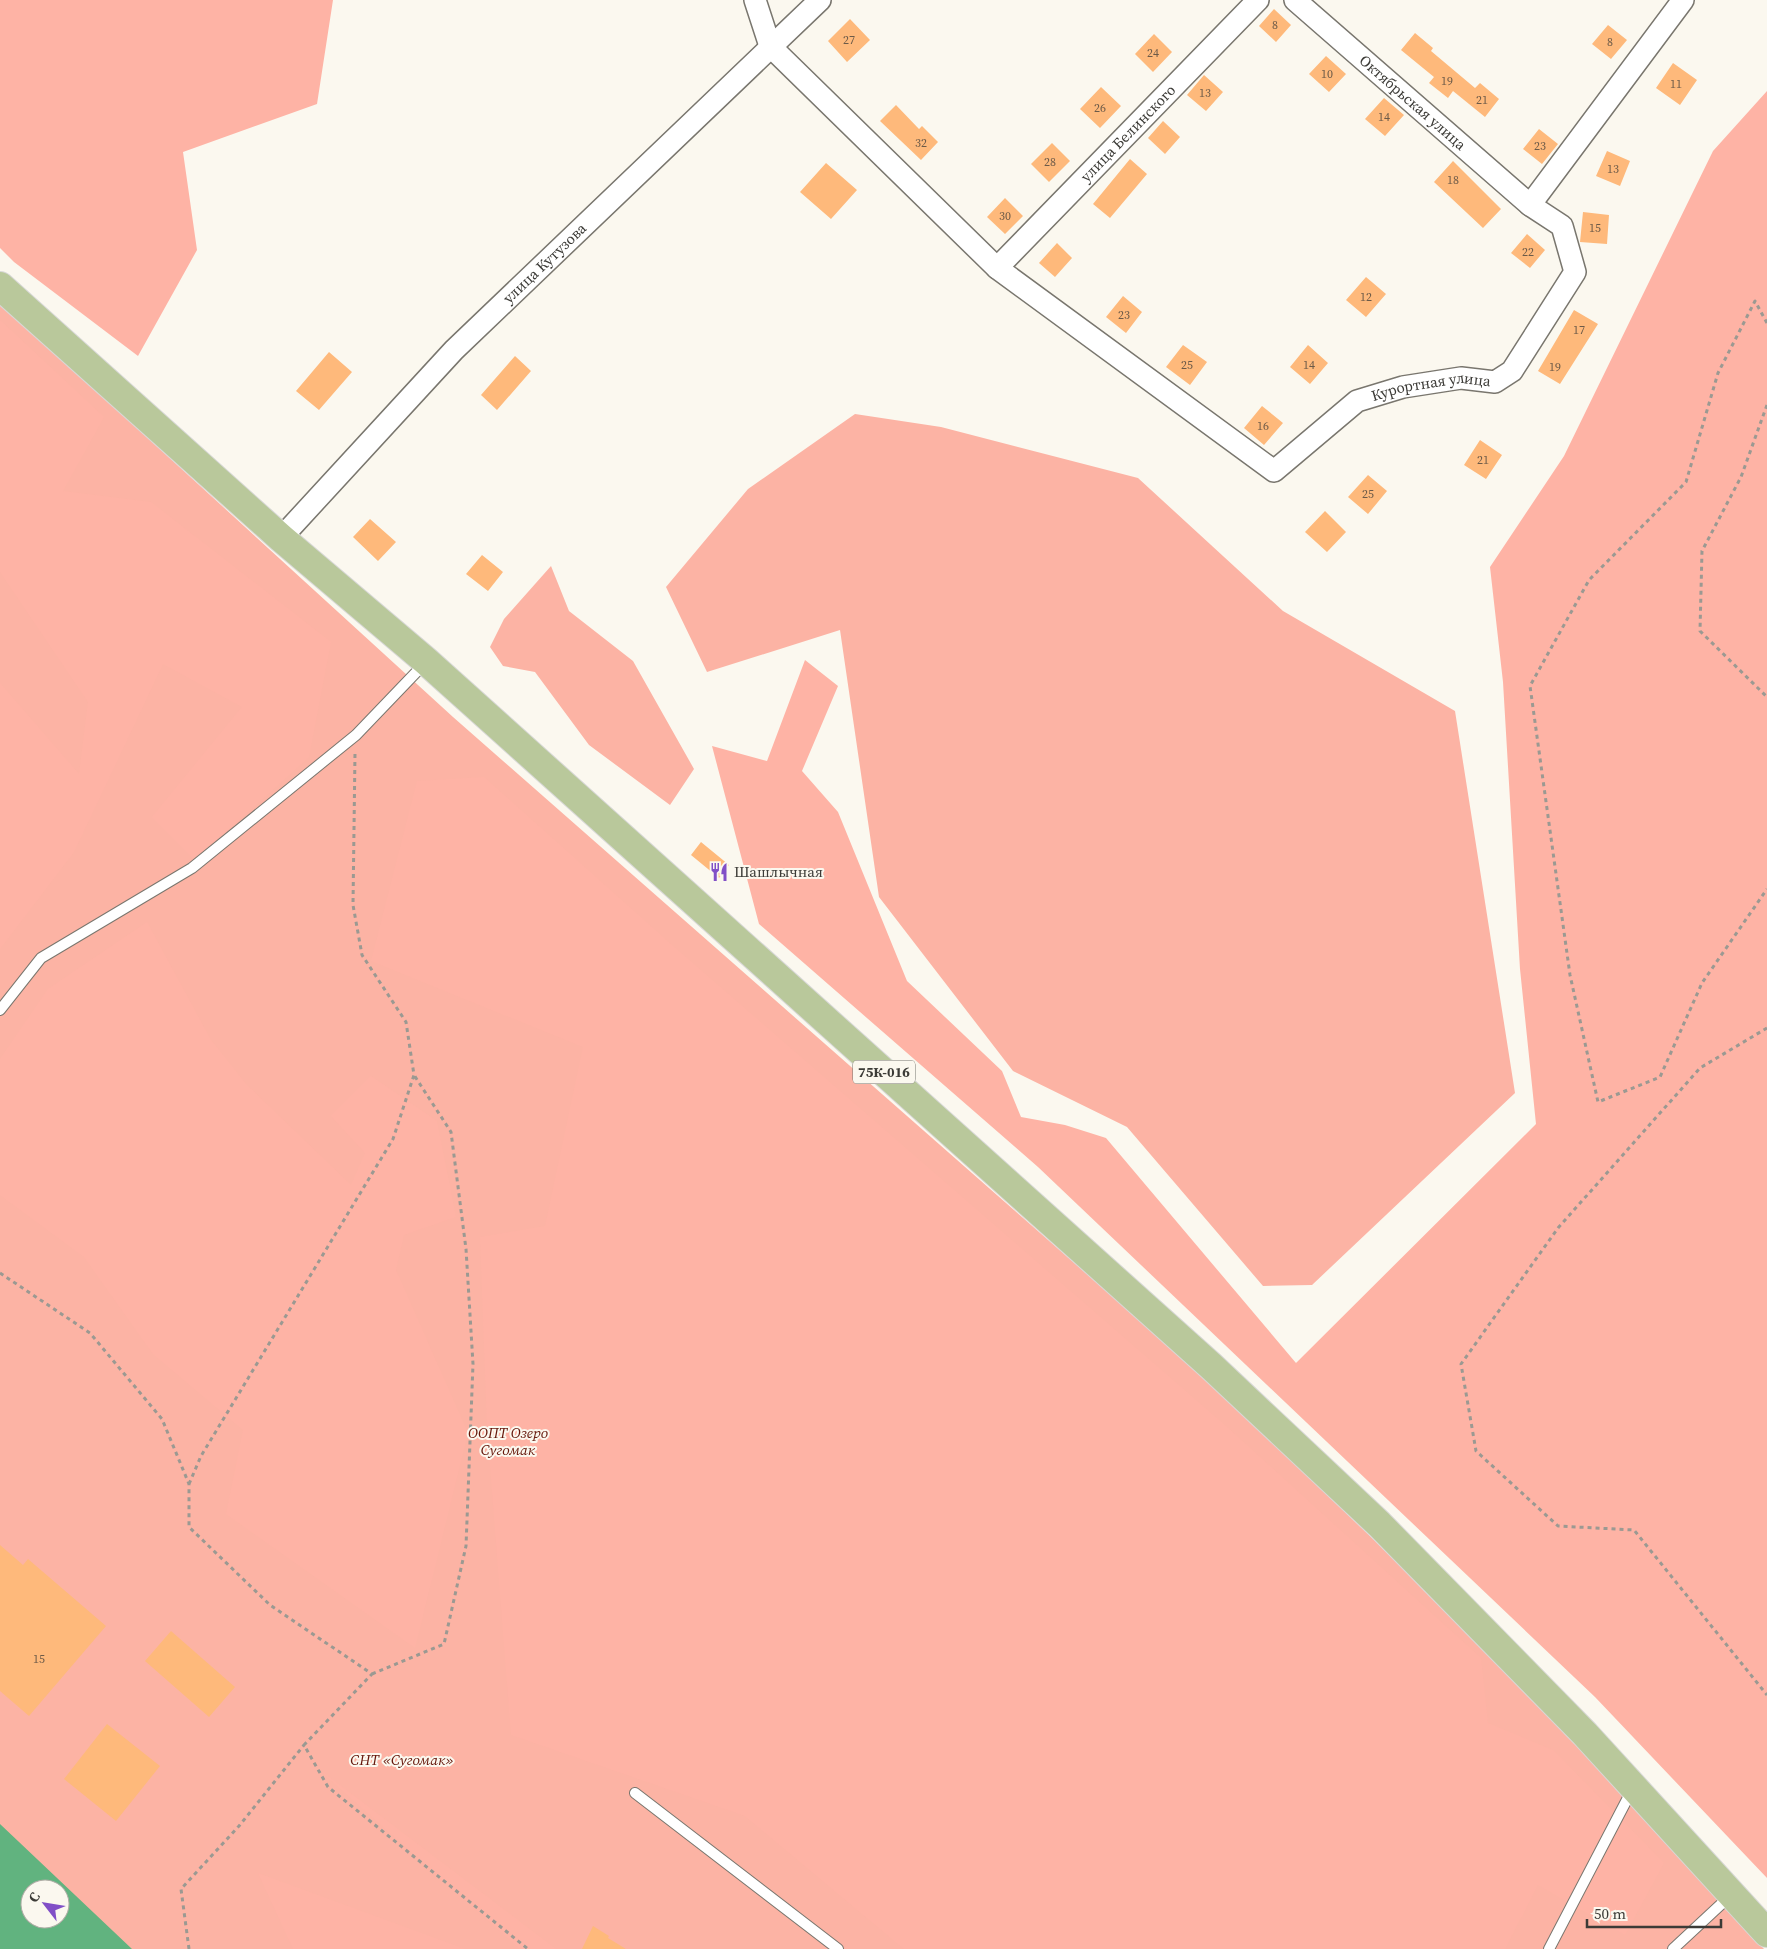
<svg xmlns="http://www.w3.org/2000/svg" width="1767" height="1949" font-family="'Source Serif 4',serif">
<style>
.green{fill:#fcb3a4;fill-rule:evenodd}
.forest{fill:#feb3a5}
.water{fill:#61b37f;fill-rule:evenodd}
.building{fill:#feb97b}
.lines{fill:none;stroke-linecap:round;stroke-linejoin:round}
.service-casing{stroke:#79766e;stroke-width:12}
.minor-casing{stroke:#79766e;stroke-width:24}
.primary-casing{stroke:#d8d8d7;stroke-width:30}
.path{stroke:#9b9992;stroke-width:3;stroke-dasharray:4 4;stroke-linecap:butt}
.service{stroke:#fff;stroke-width:10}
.minor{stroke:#fff;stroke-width:21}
.primary{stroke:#b9c89b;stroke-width:28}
.labels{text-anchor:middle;stroke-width:4;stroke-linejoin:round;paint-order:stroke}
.number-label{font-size:12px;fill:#6c5a48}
.shield{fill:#fbf8ef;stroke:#75746e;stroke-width:1}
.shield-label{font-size:14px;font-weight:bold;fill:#3c3b37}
.street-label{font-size:15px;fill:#3c3b37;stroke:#fbf8ef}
.poi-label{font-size:15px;fill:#3c3b37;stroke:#fbf8ef;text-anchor:start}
.park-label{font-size:15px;font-style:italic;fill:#65160a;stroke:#fbf8ef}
</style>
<rect width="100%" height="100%" fill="#fbf8ef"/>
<!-- green -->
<path class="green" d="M0 303 453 717 1204 1377 1373 1539 1583 1751 1764 1949H0ZM30 1889H60V1919H30Z
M855 414 941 427 1138 478 1283 611 1455 711 1515 1093 1312 1285 1263 1286 1127 1127 1013 1071 879 897 840 630 707 672 666 587 748 489Z
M551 566 569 611 633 661 694 769 670 805 589 745 535 672 503 666 490 647 504 619Z"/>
<!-- forest -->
<path class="forest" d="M0 0H333L317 104 183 152 197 250 138 356 14 262 0 248Z
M1767 91V1878L1595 1697 1038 1167 759 924 712 746 767 761 805 660 838 686 802 771 838 812 907 981 1002 1071 1021 1117 1065 1125 1106 1138 1296 1363 1536 1124 1520 969 1503 682 1490 567 1564 456 1713 151Z
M0 320 104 417 63 491 151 502 331 642 309 757 195 860 152 817 242 707 163 664 74 852 0 949V683L79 774 88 702 0 572Z
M484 777 673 946 1227 1427 1481 1658 1488 1723 1553 1750 1664 1863 1625 1935 1538 1885 1505 1949H904L745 1816 511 1735 487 1428 480 1237 545 1226 583 1047 371 961 417 781Z
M147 922 211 1040 246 1084 351 1185 365 1153 331 1116 371 1076 437 1121 456 1217 404 1235 396 1270 468 1433 415 1648 226 1514 243 1430 153 1354 84 1257 0 1195V1059L48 989Z
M316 1767 556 1949H520Z
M258 1873 465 1949H293Z"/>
<!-- water -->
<path class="water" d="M0 1824 132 1949H0ZM30 1889H60V1919H30Z"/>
<!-- building -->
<path class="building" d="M1274 9 1291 25 1276 42 1259 26Z
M850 19 870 40 847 62 828 41Z
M1608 25 1627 40 1611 59 1592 44Z
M1415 33 1433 48 1431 51 1475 88 1480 83 1499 99 1485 117 1453 91 1448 98 1429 83 1434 77 1401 50Z
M1154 34 1172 52 1153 72 1135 54Z
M1326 56 1346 74 1329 92 1309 74Z
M1673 63 1697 80 1680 105 1656 88Z
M1204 75 1223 92 1206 111 1187 95Z
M1101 87 1121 106 1100 128 1080 109Z
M1384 98 1404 115 1385 136 1365 119Z
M896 105 919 129 922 126 938 142 921 160 880 121Z
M1163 121 1180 137 1165 154 1148 138Z
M1539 129 1558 144 1542 164 1523 149Z
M1052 143 1070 161 1049 182 1031 164Z
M1607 151 1630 161 1620 186 1596 176Z
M1130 159 1147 174 1110 218 1093 204Z
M1453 161 1501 209 1483 228 1434 182Z
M826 163 857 190 831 219 800 192Z
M1005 198 1023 216 1005 234 987 217Z
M1583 212 1609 215 1607 244 1580 242Z
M1527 234 1545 250 1530 268 1511 253Z
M1057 243 1072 258 1055 277 1039 263Z
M1366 277 1386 294 1366 317 1346 300Z
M1123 296 1142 312 1126 333 1106 317Z
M1574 310 1598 324 1560 384 1538 371Z
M1183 345 1207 362 1190 385 1166 367Z
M1308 345 1328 363 1310 384 1290 367Z
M329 352 352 372 319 410 296 391Z
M515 356 531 371 497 410 481 395Z
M1262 406 1283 423 1264 445 1244 428Z
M1480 440 1502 455 1486 479 1464 465Z
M1368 475 1387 491 1368 514 1348 497Z
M1325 511 1346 532 1327 552 1305 532Z
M370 519 396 542 378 561 353 537Z
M482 555 503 572 488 591 466 574Z
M701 842 729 865 719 878 691 855Z
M0 1545 23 1565 28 1559 106 1626 29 1716 0 1691Z
M171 1631 235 1687 209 1717 145 1661Z
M107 1724 160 1766 116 1821 64 1779Z
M593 1926 609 1936 608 1938 626 1949H582Z"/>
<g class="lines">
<!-- service casing -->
<g class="service-casing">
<path id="service" d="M0 1010 41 958 192 868 356 735 426 662
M635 1793 838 1949
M1549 1949 1633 1788
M1673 1949 1731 1895"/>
</g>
<!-- minor casing -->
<g class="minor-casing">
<g id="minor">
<path id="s1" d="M755 0 770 46 997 268 1274 471 1357 401 1403 387 1461 378 1495 382 1512 371 1575 272 1562 226 1530 205 1683 0"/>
<path id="s2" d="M1295 0 1530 205"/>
<path id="s3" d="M997 268 1258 0"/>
<path id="s4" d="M281 538 454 350 820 0"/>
</g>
</g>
<!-- primary casing -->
<g class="primary-casing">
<path id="primary" d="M0 286 281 538 426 661 1211 1366 1379 1524 1585 1734 1767 1933"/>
</g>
<!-- path -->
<path class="path" d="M1767 323 1755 301 1718 373 1686 482 1589 580 1530 686 1570 975 1598 1102 1660 1077 1702 983 1767 889
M1767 405 1741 477 1702 551 1700 631 1767 697
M1767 1028 1700 1068 1558 1228 1461 1364 1476 1451 1558 1526 1634 1530 1767 1695
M0 1273 90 1333 162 1419 189 1484V1527L270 1605 372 1674 304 1745 328 1787 528 1949
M189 1484 201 1456 393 1139 414 1075 406 1022 362 955 353 905 355 753
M372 1674 444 1644 466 1546 473 1364 466 1249 451 1132 414 1075
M189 1949 181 1889 239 1826 304 1745"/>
<!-- service -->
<use href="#service" class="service"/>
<!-- minor -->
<use href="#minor" class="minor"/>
<!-- primary -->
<use href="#primary" class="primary"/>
</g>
<!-- icons -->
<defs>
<g id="restaurant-bare" transform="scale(1.5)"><path d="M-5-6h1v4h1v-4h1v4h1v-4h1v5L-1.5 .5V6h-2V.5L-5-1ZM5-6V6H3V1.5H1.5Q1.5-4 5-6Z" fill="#814fc7" stroke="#fbf8ef" stroke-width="2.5" paint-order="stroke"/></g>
</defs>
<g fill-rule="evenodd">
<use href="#restaurant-bare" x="719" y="872"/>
</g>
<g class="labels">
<!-- number labels -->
<g class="number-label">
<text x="1275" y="29">8</text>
<text x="849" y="44">27</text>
<text x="1610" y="46">8</text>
<text x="1153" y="57">24</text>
<text x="1327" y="78">10</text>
<text x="1447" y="85">19</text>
<text x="1676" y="88">11</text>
<text x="1205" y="97">13</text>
<text x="1482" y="104">21</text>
<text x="1100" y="112">26</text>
<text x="1384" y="121">14</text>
<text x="921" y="147">32</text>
<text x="1540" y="150">23</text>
<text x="1050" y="166">28</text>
<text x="1613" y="173">13</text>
<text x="1453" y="184">18</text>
<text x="1005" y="220">30</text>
<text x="1595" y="232">15</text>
<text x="1528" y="256">22</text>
<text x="1366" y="301">12</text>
<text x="1124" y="319">23</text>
<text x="1579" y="334">17</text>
<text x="1187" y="369">25</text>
<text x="1309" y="369">14</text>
<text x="1555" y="371">19</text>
<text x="1263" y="430">16</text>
<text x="1483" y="464">21</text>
<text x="1368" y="498">25</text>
<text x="39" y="1663">15</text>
</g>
<!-- shield labels -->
<rect class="shield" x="853" y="1060.5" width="62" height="23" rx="4"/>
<g class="shield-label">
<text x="884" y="1077">75К-016</text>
</g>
<!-- street labels -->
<g class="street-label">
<text dy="5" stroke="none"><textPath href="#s2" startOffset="156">Октябрьская улица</textPath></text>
<text dy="5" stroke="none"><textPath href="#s3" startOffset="188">улица Белинского</textPath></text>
<text dy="5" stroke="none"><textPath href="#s4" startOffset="381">улица Кутузова</textPath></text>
<text dy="5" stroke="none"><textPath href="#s1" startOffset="894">Курортная улица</textPath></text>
</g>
<!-- poi labels -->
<g class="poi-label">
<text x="734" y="877">Шашлычная</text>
</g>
<!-- park labels -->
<g class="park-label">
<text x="508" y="1438">ООПТ Озеро<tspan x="508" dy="17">Сугомак</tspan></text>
<text x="402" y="1765">СНТ «Сугомак»</text>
</g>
</g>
<!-- north arrow -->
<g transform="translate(45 1904) rotate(301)"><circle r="24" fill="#fbf8ef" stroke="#afaca5"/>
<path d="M0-4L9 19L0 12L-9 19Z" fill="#814fc7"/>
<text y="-8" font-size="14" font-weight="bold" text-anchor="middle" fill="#3c3b37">С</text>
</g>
<!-- scale -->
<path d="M1587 1919v8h134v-8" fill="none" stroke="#3c3b37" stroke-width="2.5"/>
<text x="1594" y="1919" font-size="15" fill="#3c3b37" stroke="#fbf8ef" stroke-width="4" paint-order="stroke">50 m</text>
</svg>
